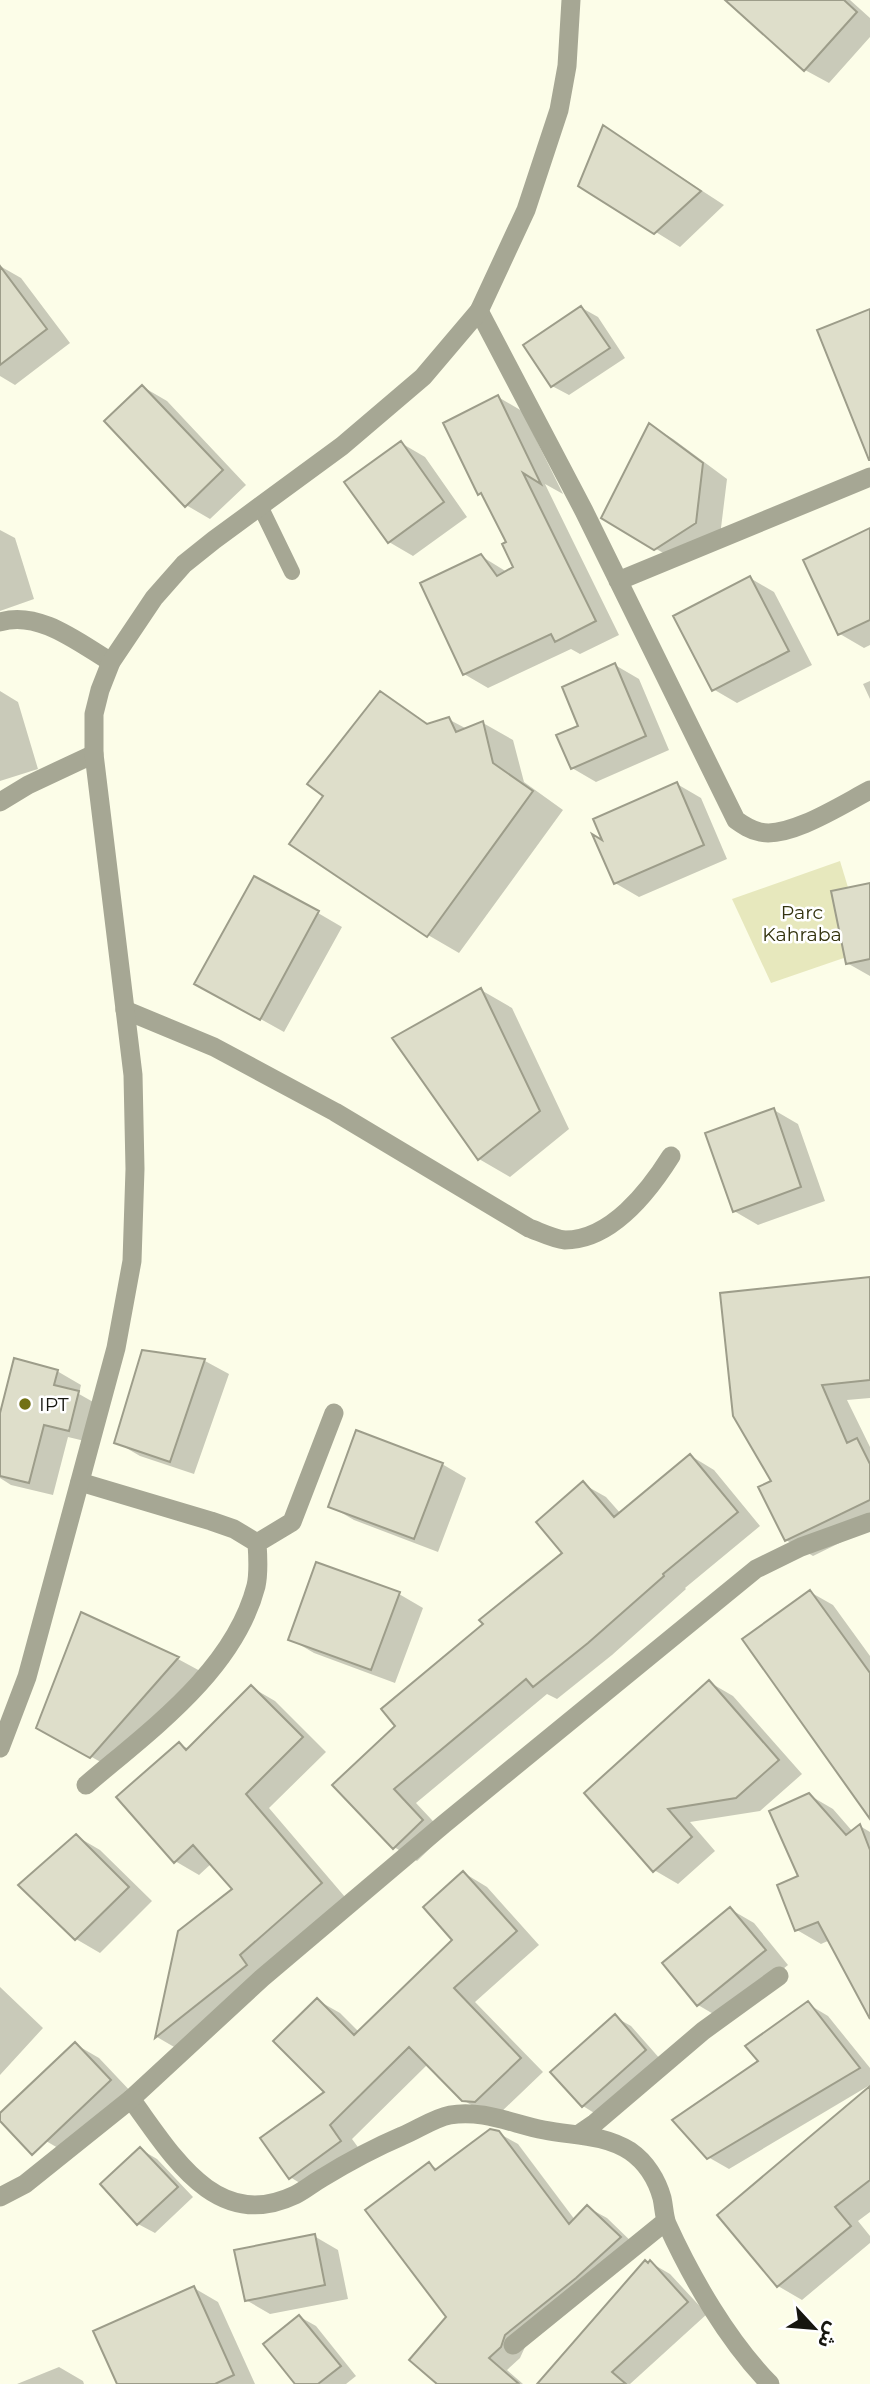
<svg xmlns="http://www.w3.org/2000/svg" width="870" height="2384" font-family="Montserrat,'Noto Sans Arabic',sans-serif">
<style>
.green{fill:#e7e8bd}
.shadow{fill:#0003}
.building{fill:#dedeca;stroke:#9d9d8a;stroke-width:2}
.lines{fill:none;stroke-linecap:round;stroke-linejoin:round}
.service{stroke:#a6a794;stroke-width:16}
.minor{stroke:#a6a794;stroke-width:19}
.tertiary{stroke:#a6a794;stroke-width:19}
.poi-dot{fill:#727114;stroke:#fff;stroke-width:2.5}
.labels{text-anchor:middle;stroke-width:5;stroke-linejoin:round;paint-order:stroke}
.park-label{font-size:19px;fill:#33330e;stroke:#fff}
.poi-label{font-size:19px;fill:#16160f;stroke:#fff;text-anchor:start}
</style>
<rect width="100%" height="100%" fill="#fcfde8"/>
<!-- green -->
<path class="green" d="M840 861 867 950 771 983 732 899Z"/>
<!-- shadow -->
<path class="shadow" d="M728 0H850L870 18V37L829 83 805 70Z
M627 142 724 205 680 247 580 185Z
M0 266 21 278 70 343 15 385 0 376Z
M582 308 598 317 625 358 569 395 552 386Z
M143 387 167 401 246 485 210 519 186 505Z
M498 397 522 411 563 494 545 484 619 635 580 654 571 649 488 688 464 674 481 556 507 572 515 567 508 543 485 497 479 493Z
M650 425 673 439 727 479 720 536 679 562 604 519Z
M401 443 425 457 467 517 413 556 389 542Z
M0 530 15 538 34 599 0 611Z
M870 530V645L864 648 840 634Z
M750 578 774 592 812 665 737 703 713 689Z
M615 665 639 679 669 750 596 782 572 768 581 727Z
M870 681V699L863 684Z
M0 691 18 702 38 769 0 781Z
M381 694 430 725 448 719 467 729 483 723 513 740 524 782 563 810 459 953 428 935 325 796Z
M677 784 701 798 727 859 639 897 615 883Z
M870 884V976L847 963Z
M318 913 342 927 284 1032 221 997Z
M481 990 512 1008 569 1129 510 1177 479 1159Z
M774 1110 798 1124 825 1201 758 1225 734 1211Z
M870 1279V1398L847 1400 870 1447V1528L813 1556 786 1540 773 1482Z
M144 1352 205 1361 229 1374 194 1474 140 1456 116 1442Z
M57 1371 81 1385 79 1394 102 1407 93 1443 68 1437 53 1495 11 1485 0 1478V1420Z
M691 1456 714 1470 760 1526 685 1588 686 1589 612 1655 557 1699 547 1694 416 1803 445 1834 417 1861 394 1847 335 1785 398 1726 485 1624 565 1553 583 1484 606 1497 621 1514Z
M442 1464 466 1478 438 1552 354 1520 330 1506Z
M810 1592 833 1605 870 1656V1814Z
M399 1594 423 1608 395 1683 314 1653 290 1639Z
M82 1615 178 1659 202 1672 115 1770 38 1727Z
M709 1682 733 1696 802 1774 760 1811 690 1822 715 1851 678 1884 654 1870 586 1793Z
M251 1687 275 1701 326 1752 269 1808 345 1897 181 2051 157 2037 179 1932 234 1889 212 1863 199 1875 175 1861 179 1744 189 1749Z
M809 1795 833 1809 853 1832 860 1826 870 1832V2015L830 1940 821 1944 797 1930Z
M76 1836 100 1850 152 1901 100 1953 76 1939Z
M464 1873 487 1887 539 1945 475 2002 543 2072 499 2114H486L463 2100 428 2064 352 2139 363 2154 313 2191 290 2177 327 2093 317 2000 340 2013 360 2033 455 1940Z
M730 1909 754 1923 788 1965 722 2019 698 2005Z
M0 1987 43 2028 0 2075Z
M808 2004 828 2016 870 2068V2085L729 2169 708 2157 760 2061Z
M615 2017 631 2026 661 2060 599 2116 583 2106Z
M75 2044 99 2058 134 2095 70 2155 46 2141Z
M870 2089V2212L858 2221 870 2236V2243L802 2300 778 2286Z
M498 2133 518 2144 575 2220 587 2207 607 2218 639 2249 525 2347 520 2358 507 2370 523 2384H440L449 2317 429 2164 439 2170Z
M140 2149 157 2159 193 2197 155 2233 138 2224 102 2185Z
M314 2236 338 2250 348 2299 270 2314 246 2300Z
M651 2263 670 2274 707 2314 630 2384H539Z
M194 2288 218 2302 255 2384H119Z
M300 2317 316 2326 356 2376 346 2384H297Z
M59 2367 83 2381 84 2384H17Z"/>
<!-- building -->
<path class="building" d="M725 0H844L857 12 804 71Z
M603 125 701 191 654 234 578 186Z
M0 266 47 329 0 365Z
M581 306 610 348 551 387 523 345Z
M870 309V460H869L817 330Z
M142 385 223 470 185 507 104 421Z
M498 395 541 484 523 473 596 621 555 642 551 634 463 675 420 583 481 554 497 576 513 567 502 544 506 542 481 493 478 495 443 423Z
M649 423 703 463 696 523 654 550 601 518Z
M401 441 444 502 388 543 344 482Z
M870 528V620L838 635 803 560Z
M750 576 789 651 712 691 673 616Z
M615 663 646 736 571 769 556 735 578 726 562 687Z
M380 691 427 724 449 717 456 732 483 721 493 763 533 791 427 937 289 844 323 796 307 784Z
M677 782 704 845 614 884 592 834 602 840 593 819Z
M254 876 319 911 260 1020 194 984Z
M870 883V959L846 964 831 891Z
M481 988 540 1111 478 1160 392 1038Z
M774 1108 801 1187 733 1212 705 1133Z
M870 1277V1380L822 1385 847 1443 857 1438 870 1464V1500L785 1541 758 1487 771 1481 733 1416 720 1293Z
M142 1350 205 1359 170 1462 114 1443Z
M14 1358 58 1370 54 1385 79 1391 69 1431 44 1425 29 1483 0 1476V1413Z
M356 1430 443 1463 414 1539 328 1507Z
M690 1454 738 1512 663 1574 664 1576 588 1643 533 1687 526 1679 394 1789 423 1820 393 1849 332 1785 395 1726 381 1709 483 1624 479 1620 562 1553 536 1522 583 1481 614 1517Z
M316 1562 400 1592 371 1670 288 1640Z
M810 1590 870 1673V1819L742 1639Z
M81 1612 179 1657 90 1758 36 1728Z
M709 1680 779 1760 736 1798 668 1809 692 1837 653 1872 584 1793Z
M251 1685 303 1737 246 1794 322 1883 240 1955 247 1965 155 2038 178 1931 232 1889 193 1845 174 1863 116 1797 179 1742 186 1750Z
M809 1793 846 1835 860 1824 870 1850V2019L818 1922 795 1931 777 1885 798 1876 769 1811Z
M76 1834 129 1887 75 1940 18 1885Z
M463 1871 517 1931 454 1988 521 2058 475 2102 462 2101 409 2047 330 2125 341 2141 289 2179 260 2138 324 2092 273 2041 317 1998 354 2035 452 1940 423 1907Z
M730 1907 766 1950 697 2006 662 1963Z
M808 2001 860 2068 707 2159 672 2120 758 2061 745 2046Z
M615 2014 646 2050 582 2107 550 2072Z
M75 2042 111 2080 32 2155 0 2121V2113Z
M870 2086V2180L835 2207 851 2226 777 2287 717 2215Z
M490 2129 499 2131 569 2224 587 2205 621 2237 576 2278 505 2335 501 2347 489 2358 519 2384H437L409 2360 446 2317 365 2210 429 2162 435 2170Z
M140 2147 178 2187 137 2225 100 2184Z
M315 2234 325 2285 245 2301 234 2250Z
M645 2260 648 2263 650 2260 688 2302 612 2372 626 2384H537Z
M194 2286 234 2375 215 2384H117L93 2331Z
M299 2315 341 2366 318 2384H295L263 2344Z"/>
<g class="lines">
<!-- service -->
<path class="service" d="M260 506 292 572"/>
<!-- minor -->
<path class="minor" d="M479 311 584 511 736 820C743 825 750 830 760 832 789 839 843 804 870 790
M618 581 870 477
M0 622C39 610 79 643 111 662
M0 802 28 785 94 754
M125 1010 214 1047 335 1112 529 1228C540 1232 554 1239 565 1240 611 1240 649 1191 671 1156
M80 1482 211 1521 234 1529 257 1543C258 1557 259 1573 256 1586 234 1671 149 1731 86 1785
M257 1543 292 1522 334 1413
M131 2099C171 2153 215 2233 295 2195 305 2190 313 2183 322 2178 348 2162 374 2148 402 2136 417 2130 434 2118 450 2115 482 2109 513 2124 544 2130 574 2136 603 2134 630 2151 646 2162 657 2180 662 2198 664 2207 664 2216 667 2224 692 2279 728 2341 770 2384
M579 2134 595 2123 703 2031 779 1976
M513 2345 666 2221"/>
<!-- tertiary -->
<path class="tertiary" d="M0 1748 27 1677 116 1348 132 1261 135 1169 133 1075 94 754V714L100 690 111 662 154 598 184 564 214 540 342 446 423 377 479 311 526 210 559 110 567 66 571 0
M0 2197 25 2184 131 2099 262 1978 444 1824 756 1569 801 1547 870 1522"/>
</g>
<!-- markers -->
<circle class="poi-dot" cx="25" cy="1404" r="7"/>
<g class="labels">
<!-- park labels -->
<g class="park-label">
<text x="802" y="919">Parc<tspan x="802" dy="22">Kahraba</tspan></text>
</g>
<!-- poi labels -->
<g class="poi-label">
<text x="39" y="1411">IPT</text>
</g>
</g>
<!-- north arrow -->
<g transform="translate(814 2328) rotate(116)" stroke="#ffffff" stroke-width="5" paint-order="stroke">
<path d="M0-5L12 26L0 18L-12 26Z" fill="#16160f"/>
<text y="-10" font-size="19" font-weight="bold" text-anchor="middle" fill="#16160f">ش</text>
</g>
</svg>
